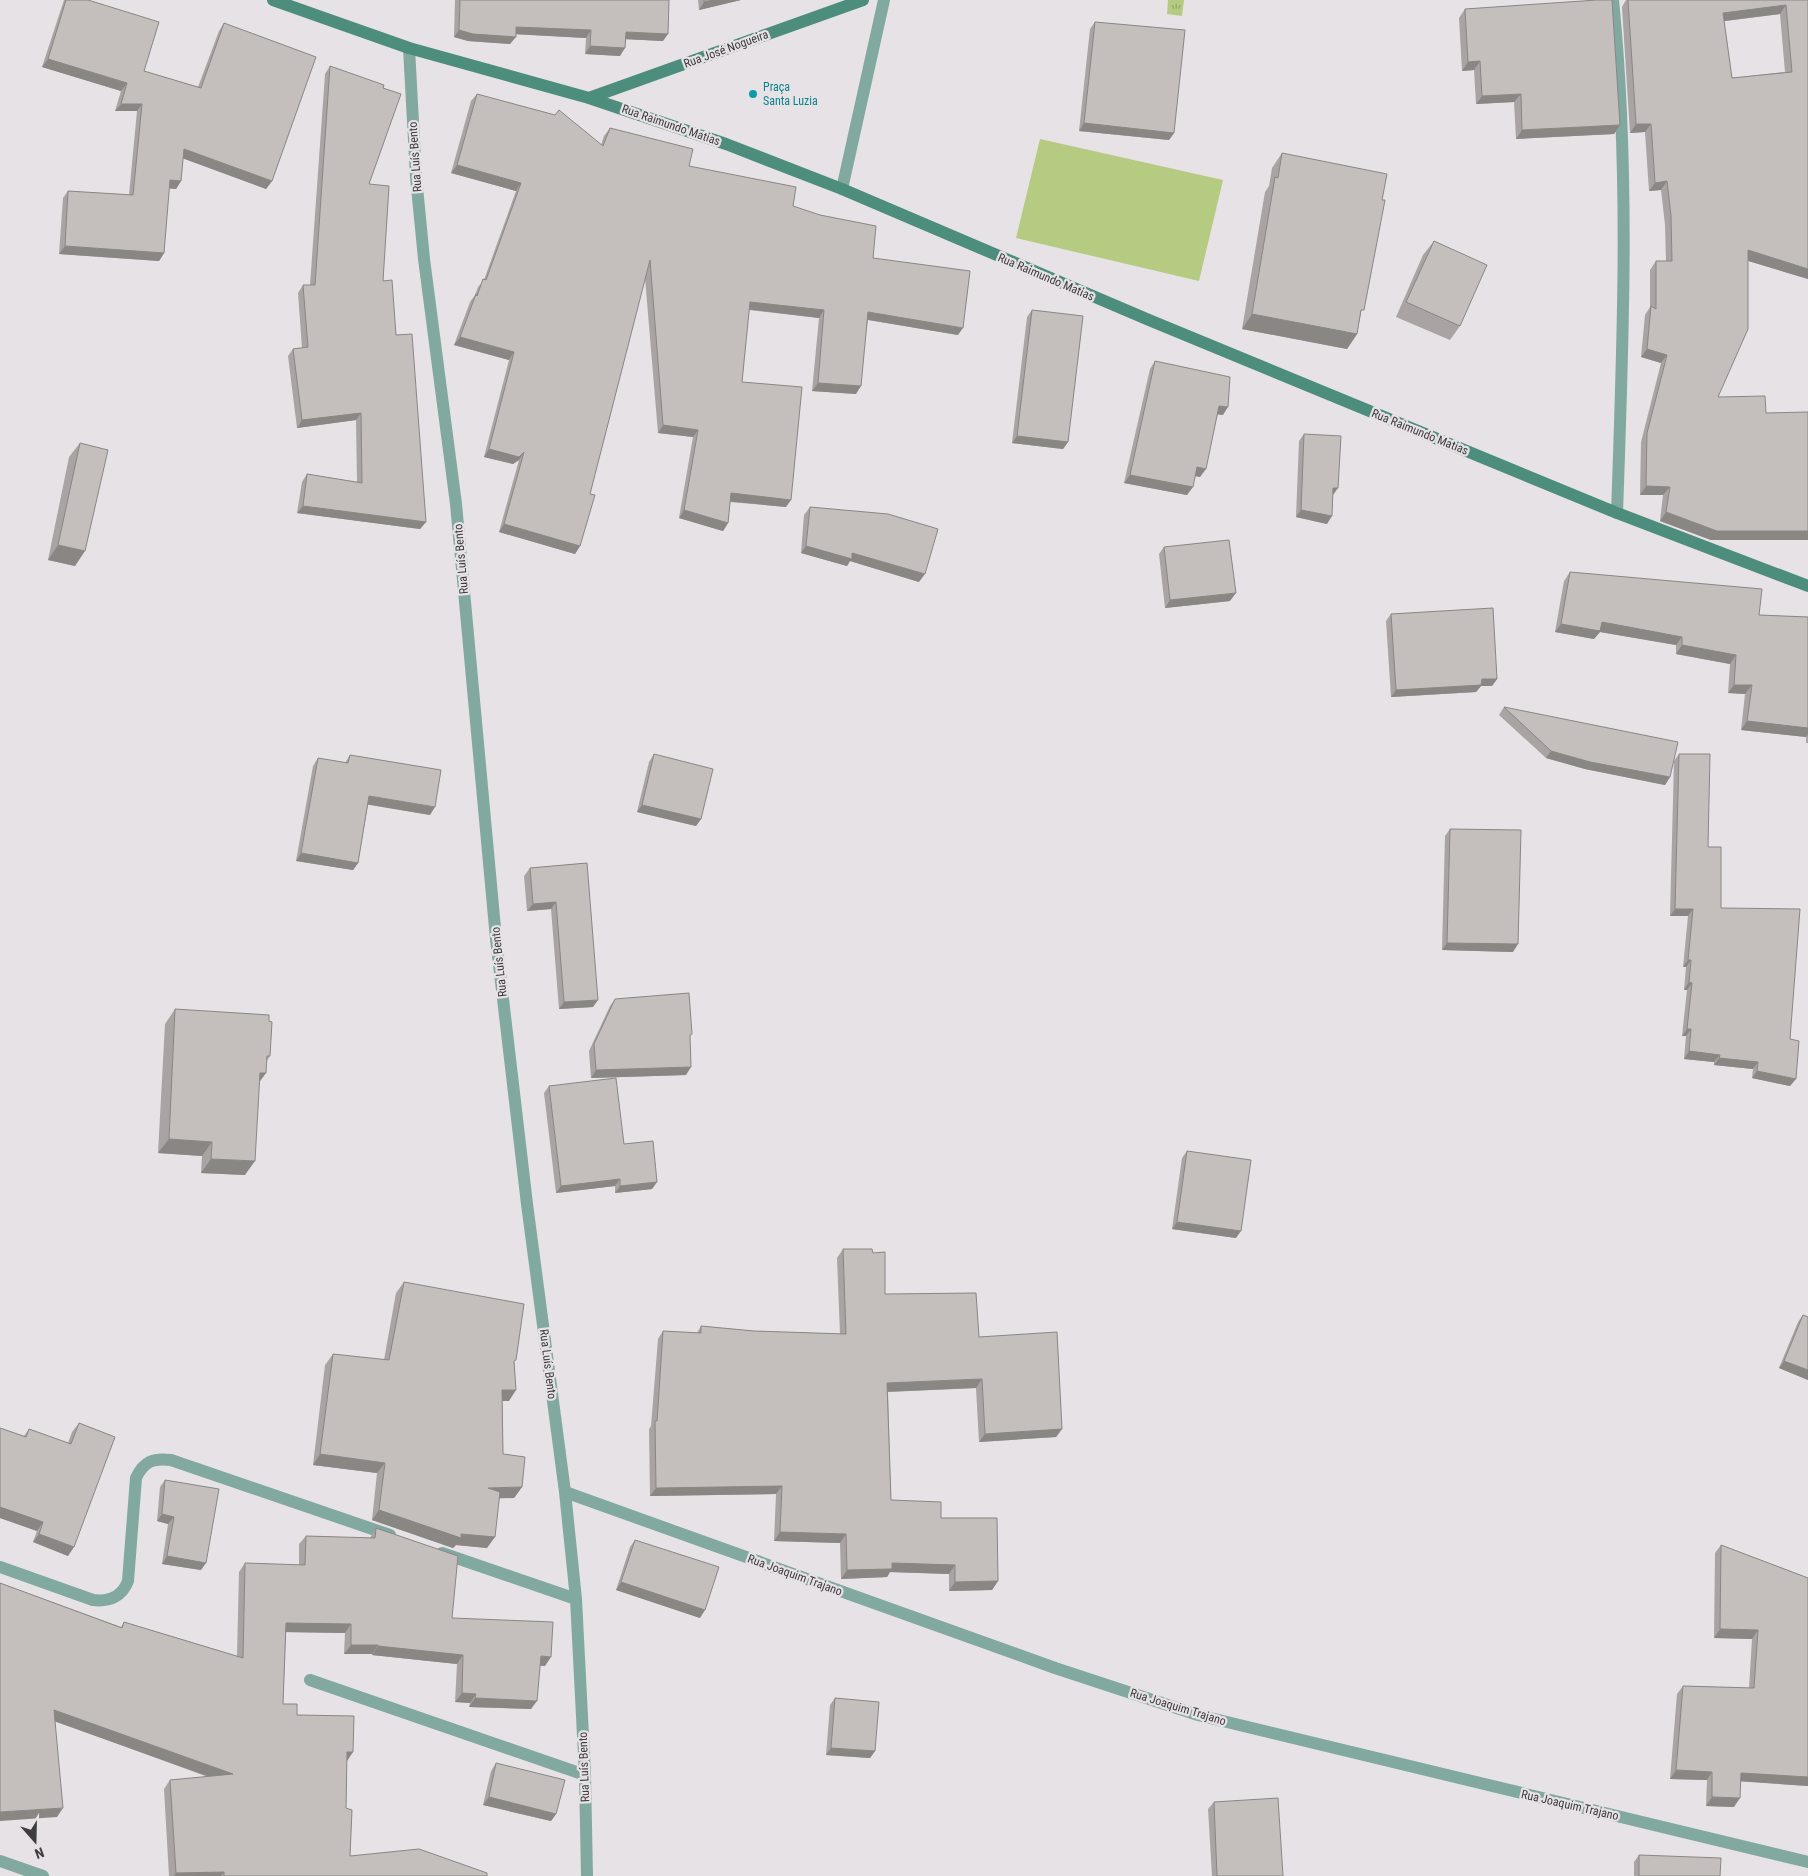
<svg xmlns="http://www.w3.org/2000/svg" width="1808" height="1876" font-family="'Roboto Condensed',sans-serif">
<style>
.grass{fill:url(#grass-tufts)}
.pitch{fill:#b6cb82}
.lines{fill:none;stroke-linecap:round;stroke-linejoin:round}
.street{stroke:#81a99f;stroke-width:12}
.secondary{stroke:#4c8d7e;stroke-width:12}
.wall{fill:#a9a4a3;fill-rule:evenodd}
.shaded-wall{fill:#898684}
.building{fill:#c4bfbd;stroke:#898684;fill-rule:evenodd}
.culture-dot{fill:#0f9aa8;stroke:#e6e2e5;stroke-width:2}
.labels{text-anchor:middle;stroke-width:4.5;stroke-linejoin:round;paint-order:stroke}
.street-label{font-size:12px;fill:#3e3c3d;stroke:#e6e2e5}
.culture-label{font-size:12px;fill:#0d838f;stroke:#e6e2e5;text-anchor:start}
</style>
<defs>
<pattern id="grass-tufts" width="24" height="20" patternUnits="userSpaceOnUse" patternTransform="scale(1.25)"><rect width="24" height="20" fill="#b6cb82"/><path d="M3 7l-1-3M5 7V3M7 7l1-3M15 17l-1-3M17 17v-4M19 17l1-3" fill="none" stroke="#95a66c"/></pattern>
</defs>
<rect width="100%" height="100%" fill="#e6e2e5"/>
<!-- grass -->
<path class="grass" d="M1168 0H1184L1182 16 1167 14Z"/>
<!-- pitch -->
<path class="pitch" d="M1040 139 1223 180 1199 281 1016 238Z"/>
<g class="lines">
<!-- street -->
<path class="street" d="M1613 0C1630 171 1623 341 1617 513
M409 48 416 177 424 259 456 504 496 939 527 1204 565 1492 576 1599 585 1775 587 1876
M842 189 884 0
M565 1492 1055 1668 1198 1715 1808 1862
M442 1553 576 1599
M0 1567 93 1600C109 1602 122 1597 128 1581L136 1478C144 1461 153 1458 171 1460L390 1535
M310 1680 585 1775
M0 1861 43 1876"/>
<!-- secondary -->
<path class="secondary" d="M273 0 409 48 589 98 726 144 842 189 1149 320 1617 513 1808 586
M589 98 863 0"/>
</g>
<!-- wall -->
<path class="wall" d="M64 0H88L144 71 198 87 219 31 224 23 272 181 266 189 183 158 181 181 176 189 169 188 164 253 159 261 59 254 63 198 68 191 129 195 137 111H115L121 91 42 67Z
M455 0H669L663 41 626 39 620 56 585 54 586 38 516 34 510 44 468 41 454 37Z
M698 0H741L699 10Z
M1626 0H1808V279L1748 261 1718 397 1711 540 1660 521 1663 495H1640L1641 442 1661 363 1641 357 1645 315 1650 307V270L1656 261H1666L1665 225 1661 190 1649 191 1645 132 1630 133 1622 7ZM1780 14 1785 72 1732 78 1724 21Z
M1465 9 1620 125 1614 134 1516 139 1514 102 1476 104 1474 70 1462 71 1459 18Z
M1095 22 1174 133 1169 140 1079 131 1090 29Z
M330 66 383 88 369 184 383 281 396 335 426 522 420 529 297 513 302 482 307 474 357 482 356 420 297 428 288 356 293 349 302 348 298 293 303 285H310L325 74Z
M477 94 601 145 604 136 610 128 689 166 793 206 873 258 958 335 868 320 856 394 812 391 819 318 749 310 742 382 786 507 730 502 728 523 723 531 679 518 693 437 658 433 645 278 590 494 580 546 575 554 499 532 519 460 513 464 484 457 509 360 454 345 470 302 475 295 478 287 484 280 516 191 451 173 471 101Z
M1282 153 1382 200 1357 334 1347 349 1242 329 1265 192 1269 186 1272 168Z
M1434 241 1460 326 1450 340 1396 317 1423 255Z
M1032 310 1068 442 1063 449 1012 443 1027 317Z
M1155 361 1223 415 1218 414 1200 477 1195 476 1187 495 1124 483 1150 369Z
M1304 434 1327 524 1296 517 1299 441Z
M80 443 75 566 48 560 69 457Z
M810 507 919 582 850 561 847 566 801 553 804 515Z
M1164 547 1230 601 1165 608 1159 554Z
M1570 572 1759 615 1808 617V743H1806V737L1741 730 1745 694 1728 693 1730 664 1676 654V645L1600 632 1594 639 1555 632 1564 581Z
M1391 614 1497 679 1492 686H1481L1476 692 1391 697 1386 621Z
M1504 707 1670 777 1665 785 1585 769 1546 758 1499 715Z
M654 754 701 819 696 826 637 812 649 762Z
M1679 754 1708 847 1721 908 1790 1039V1086L1752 1078 1753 1069 1714 1065V1062L1684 1059 1686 1036H1682L1687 990H1684L1686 967H1683L1688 916H1670L1674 761Z
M350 755 430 815 368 804 358 863 353 870 296 861 313 766 318 758 345 763Z
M1450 829 1513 952 1442 950 1445 836Z
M587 863 593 1007 559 1009 551 909 527 911 524 876 530 868Z
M615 999 690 1037 686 1075 591 1078 589 1051 610 1006Z
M175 1009 269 1021 270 1056 266 1062 259 1083 245 1175 201 1173 202 1156 158 1153 165 1024Z
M549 1086 624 1144 657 1182 652 1189 615 1193V1186L556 1193 544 1093Z
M1187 1151 1236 1238 1172 1229 1182 1158Z
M843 1249 873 1253 885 1294 979 1337 1062 1429 1056 1437 979 1442 976 1388 888 1392 891 1500 941 1518 998 1581 992 1590 949 1591V1574L890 1572 887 1577 841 1579 840 1543 774 1541 776 1494 650 1496 649 1429 651 1426 658 1339 663 1331 697 1333 701 1326 754 1331 840 1334 837 1258Z
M404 1282 514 1363 509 1401H502L503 1454 522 1487 514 1498H499L487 1548 456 1545 453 1548 372 1520 377 1473 313 1465 325 1365 333 1354 384 1360 396 1293Z
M1803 1315 1808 1317V1380L1779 1368 1798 1322Z
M79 1423 68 1556 33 1542 37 1531 0 1518V1428L24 1436 29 1429 68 1443 72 1432Z
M165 1480 201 1570 162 1564 168 1524 157 1521 160 1487Z
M376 1528 452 1618 545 1666H540L531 1709 469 1707 470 1703 455 1702 457 1664 372 1655V1654H344L345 1633 286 1632 283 1704 347 1761 346 1808 350 1856 487 1876H169L164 1789 170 1780 208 1777 55 1721 57 1817 0 1583 121 1627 124 1622 237 1656 239 1572 245 1563 299 1565V1544L306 1536 370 1538Z
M635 1540 700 1618 616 1590 630 1547Z
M1721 1545 1808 1578V1786L1741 1781 1734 1807 1706 1806 1707 1780 1670 1779 1677 1694 1683 1686 1749 1688 1752 1639 1714 1638 1715 1553Z
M835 1698 875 1751 870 1758 826 1755 830 1705Z
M496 1763 556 1814 551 1821 483 1805 491 1771Z
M1214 1802 1283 1876H1212L1208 1809Z
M1639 1855 1720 1876H1634V1862Z"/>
<!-- shaded-wall -->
<path class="shaded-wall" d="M714 0H741L699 10 704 2Z
M1786 5 1780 14 1717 22 1723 13Z
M516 27 591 30 586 38 511 34Z
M459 30 516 37 510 44 468 41 454 37Z
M626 32 668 34 663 41 621 39Z
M590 46 625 48 620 56 585 54Z
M48 59 127 83 121 91 42 67Z
M1480 61 1474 70 1462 71 1468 62Z
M1521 94 1514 102 1476 104 1482 96Z
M121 104H142L137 111H115Z
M1084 123 1174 133 1169 140 1079 131Z
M1636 124H1651L1645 132 1630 133Z
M1620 125 1614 134 1516 139 1522 130Z
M184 149 272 181 266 189 179 157Z
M457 165 521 183 516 191 451 173Z
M170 180 181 181 176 189 164 188Z
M1667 181 1661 190 1649 191 1655 183Z
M65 246 164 253 159 261 59 254Z
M1748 250 1808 269V279L1742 259Z
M750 302 824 310 819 318 745 309Z
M868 312 963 328 958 335 863 319Z
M1252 314 1357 334 1347 349 1242 329Z
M460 337 514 352 509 360 454 345Z
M1647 349 1667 355 1661 363 1641 357Z
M818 383 861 386 856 394 812 391Z
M1219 406 1228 407 1223 415 1214 414Z
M361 413 356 420 297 428 302 420Z
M663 425 698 430 693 437 658 433Z
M1017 436 1068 442 1063 449 1012 443Z
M489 449 524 452 519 460 513 464 484 457Z
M1197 467 1206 469 1200 477 1191 475Z
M1130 475 1193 487 1187 495 1124 483Z
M1646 486 1670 487 1663 495H1640Z
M1333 488H1338L1333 495Z
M731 493 791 500 786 507 725 501Z
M303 506 426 522 420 529 297 513Z
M684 510 728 523 723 531 679 518Z
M1301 510 1332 516 1327 524 1296 517Z
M1666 512 1808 531V540H1711L1660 521Z
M504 524 580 546 575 554 499 532Z
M58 545 85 551 75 566 48 560Z
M806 546 852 553 925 574 919 582 850 561 847 566 801 553Z
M1236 593 1230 601 1165 608 1170 600Z
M1602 622 1682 637 1676 645 1600 632 1594 639 1555 632 1561 624Z
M1682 645 1736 655 1730 664 1676 654Z
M1482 679H1497L1492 686H1481L1476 692 1391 697 1396 690Z
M1734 685H1752L1745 694 1728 693Z
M1747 721 1808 728V735L1806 737 1741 730Z
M1551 751 1670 777 1665 785 1585 769 1546 758Z
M369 796 435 807 430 815 364 804Z
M642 805 701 819 696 826 637 812Z
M301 853 358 863 353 870 296 861Z
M556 902 551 909 527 911 533 904Z
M1675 909H1693L1688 916H1670Z
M1447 943 1518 944 1513 952 1442 950Z
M1688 960H1691L1686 967H1683Z
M1689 982 1692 983 1687 990H1684Z
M598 1000 593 1007 559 1009 564 1002Z
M1687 1029H1691L1686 1036H1682Z
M1689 1051 1720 1055 1714 1062 1684 1059Z
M1719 1058 1758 1062 1753 1069 1714 1065Z
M691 1067 686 1075 591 1078 596 1070Z
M1757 1071 1796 1079 1790 1086 1752 1078Z
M260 1073H266L255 1088Z
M169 1139 212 1142 202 1156 158 1153Z
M211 1159 255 1161 245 1175 201 1173Z
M620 1179 615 1186 556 1193 561 1186Z
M657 1182 652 1189 615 1193 620 1186Z
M1177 1222 1241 1231 1236 1238 1172 1229Z
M1784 1361 1808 1370V1380L1779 1368Z
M982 1379 976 1388 882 1392 887 1383Z
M502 1390H516L509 1401H494Z
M1062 1429 1056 1437 979 1442 985 1434Z
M320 1454 385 1463 377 1473 313 1465Z
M782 1486 776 1494 650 1496 656 1488Z
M522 1487 514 1498 481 1499 488 1488Z
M0 1507 43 1522 37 1531 0 1518Z
M379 1510 495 1537 487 1548 456 1545 453 1548 372 1520Z
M162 1514 174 1517 168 1524 157 1521Z
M780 1532 846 1534 840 1543 774 1541Z
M39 1534 74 1547 68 1556 33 1542Z
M167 1556 206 1563 201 1570 162 1564Z
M892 1563 955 1565 949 1574 890 1572 887 1577 841 1579 847 1570Z
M998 1581 992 1590 949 1591 955 1582Z
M621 1582 705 1610 700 1618 616 1590Z
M286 1623 351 1624 345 1633 280 1632Z
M1720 1629 1758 1630 1752 1639 1714 1638Z
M351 1645H378L372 1654H344Z
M378 1646 463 1655 457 1664 372 1655Z
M541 1656 551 1657 545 1666 535 1665Z
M462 1693 476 1694 470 1703 455 1702Z
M475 1698 537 1701 531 1709 469 1707Z
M54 1710 233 1774 227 1783 48 1719Z
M831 1748 875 1751 870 1758 826 1755Z
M347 1752H353L347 1761Z
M1676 1770 1712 1772 1707 1780 1670 1779Z
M1741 1773 1808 1777V1786L1735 1781Z
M489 1797 556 1814 551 1821 483 1805Z
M1712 1797 1740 1798 1734 1807 1706 1806Z
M63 1808 57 1817 0 1821V1812Z
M224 1872 221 1876H174L176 1873Z"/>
<!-- building -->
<path class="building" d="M66 0H88L159 22 144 71 201 88 224 23 316 57 272 181 184 149 181 181 170 180 164 253 65 246 68 191 133 195 142 104H121L127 83 48 59Z
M460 0H669L668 34 626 32 625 48 590 46 591 30 516 27V37L473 34 459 30Z
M704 0H714L704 2Z
M1597 0H1612L1620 125 1522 130 1521 94 1482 96 1480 61 1468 62 1465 9Z
M1628 0H1808V269L1748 250V329L1718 397 1765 396 1766 413 1808 412V531H1717L1666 512 1670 487 1646 486 1647 433 1667 355 1647 349 1651 306 1656 309V261H1672L1671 216 1667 181 1655 183 1651 124H1636ZM1786 5 1792 72 1732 78 1723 13Z
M1095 22 1185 30 1174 133 1084 123Z
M330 66 384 85 383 88 401 94 369 184 389 186 383 281 392 280 396 335 412 334 426 522 303 506 307 474 362 483 361 413 302 420 293 349 308 347 303 285H315Z
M477 94 555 115 559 110 603 146 610 128 693 149 689 166 796 187 793 206 820 215 876 226 873 258 970 271 963 328 868 312 861 386 818 383 824 310 750 302 742 382 802 387 791 500 731 493 728 523 684 510 698 430 663 425 650 260 590 494 595 495 580 546 504 524 524 452 519 457 489 449 514 352 460 337 476 294 477 296 483 279 486 280 521 183 457 165Z
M1282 153 1387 174 1382 200H1385L1364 310H1361L1357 334 1252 314 1275 177 1278 178Z
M1434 241 1487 265 1460 326 1406 302Z
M1032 310 1083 316 1068 442 1017 436Z
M1155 361 1230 377 1228 407 1219 406 1206 469 1197 467 1193 487 1130 475Z
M1304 434 1341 436 1338 488H1333L1332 516 1301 510Z
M80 443 108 450 85 551 58 545Z
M810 507 888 514 938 529 925 574 852 553V559L806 546Z
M1229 540 1236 593 1170 600 1164 547Z
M1570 572 1762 589 1759 615 1808 617V728L1747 721 1752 685H1734L1736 655 1682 645V637L1602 622 1600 631 1561 624Z
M1493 608 1497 679H1482L1481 685 1396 690 1391 614Z
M1504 707 1678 742 1670 777 1590 762 1551 751Z
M654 754 713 769 701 819 642 805Z
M1679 754H1710L1708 847H1721V908L1800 909 1790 1039 1799 1041 1796 1079 1757 1071 1758 1062 1719 1058 1720 1055 1689 1051 1691 1029H1687L1692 983 1689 982 1691 960H1688L1693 909H1675Z
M350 755 441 770 435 807 369 796 358 863 301 853 318 758 348 763Z
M1450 829 1521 830 1518 944 1447 943Z
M587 863 598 1000 564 1002 556 902 533 904 530 868Z
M689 993 692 1034 690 1035 691 1067 596 1070 594 1044 615 999Z
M175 1009 269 1015V1021L272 1022 270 1056H267L266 1073H260L255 1161 211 1159 212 1142 169 1139Z
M616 1078 624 1144 653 1141 657 1182 620 1186V1179L561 1186 549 1086Z
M1187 1151 1251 1160 1241 1231 1177 1222Z
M843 1249H872L873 1253 885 1252V1294L976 1293 979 1337 1057 1332 1062 1429 985 1434 982 1379 887 1383 891 1500 941 1502V1518H997L998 1581 955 1582V1565L892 1563V1569L847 1570 846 1534 780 1532 782 1486 656 1488 655 1421H657L663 1331 701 1333V1326L754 1331 846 1334Z
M404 1282 524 1304 516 1360 514 1361 516 1390H502L503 1454 525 1457 522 1487 488 1488 500 1492 495 1537 461 1534V1538L379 1510 385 1463 320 1454 333 1354 389 1360Z
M1803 1315 1808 1317V1370L1784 1361Z
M79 1423 115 1437 74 1547 39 1534 43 1522 0 1507V1428L26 1437 29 1429 71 1444Z
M165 1480 219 1489 206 1563 167 1556 174 1517 162 1514Z
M376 1528 458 1556 452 1618 553 1622 551 1657 541 1656 537 1701 475 1698 476 1694 462 1693 463 1655 378 1646V1645H351V1624L286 1623 283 1704H297V1715L354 1716 353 1752H347L346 1808 352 1810 350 1856 419 1849 487 1873V1876H224V1872L176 1873 170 1780 233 1774 54 1710 63 1808 0 1812V1583L122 1628 124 1622 243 1658 245 1563 305 1565 306 1536 375 1538Z
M635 1540 719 1567 705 1610 621 1582Z
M1721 1545 1808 1578V1777L1741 1773 1740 1798 1712 1797V1772L1676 1770 1683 1686 1754 1688 1758 1630 1720 1629Z
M835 1698 879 1702 875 1751 831 1748Z
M496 1763 565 1780 556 1814 489 1797Z
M1278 1798 1283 1876H1217L1214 1802Z
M1639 1855 1721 1858 1720 1876H1639Z"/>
<!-- markers -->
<circle class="culture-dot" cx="753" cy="94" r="5"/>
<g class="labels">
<!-- street labels -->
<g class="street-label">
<text transform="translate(726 49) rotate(-20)" y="4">Rua José Nogueira</text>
<text transform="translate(671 125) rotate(19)" y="4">Rua Raimundo Matias</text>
<text transform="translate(415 157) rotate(-94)" y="4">Rua Luís Bento</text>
<text transform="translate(1046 277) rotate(23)" y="4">Rua Raimundo Matias</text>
<text transform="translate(1420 432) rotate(22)" y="4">Rua Raimundo Matias</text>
<text transform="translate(461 559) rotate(-95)" y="4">Rua Luís Bento</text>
<text transform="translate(499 962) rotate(-96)" y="4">Rua Luís Bento</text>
<text transform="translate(548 1364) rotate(83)" y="4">Rua Luís Bento</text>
<text transform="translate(795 1575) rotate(20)" y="4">Rua Joaquim Trajano</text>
<text transform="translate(1178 1707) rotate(17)" y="4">Rua Joaquim Trajano</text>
<text transform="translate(584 1767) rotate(-92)" y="4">Rua Luís Bento</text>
<text transform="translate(1570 1805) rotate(13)" y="4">Rua Joaquim Trajano</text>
</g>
<!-- culture labels -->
<g class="culture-label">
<text x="763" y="91">Praça<tspan x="763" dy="14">Santa Luzia</tspan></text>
</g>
</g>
<!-- north arrow -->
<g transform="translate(35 1841) rotate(160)" stroke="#e6e2e5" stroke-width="4" paint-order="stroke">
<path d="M0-4L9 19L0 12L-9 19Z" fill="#3e3c3d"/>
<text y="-8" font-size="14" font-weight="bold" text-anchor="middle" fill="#3e3c3d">N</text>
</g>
</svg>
